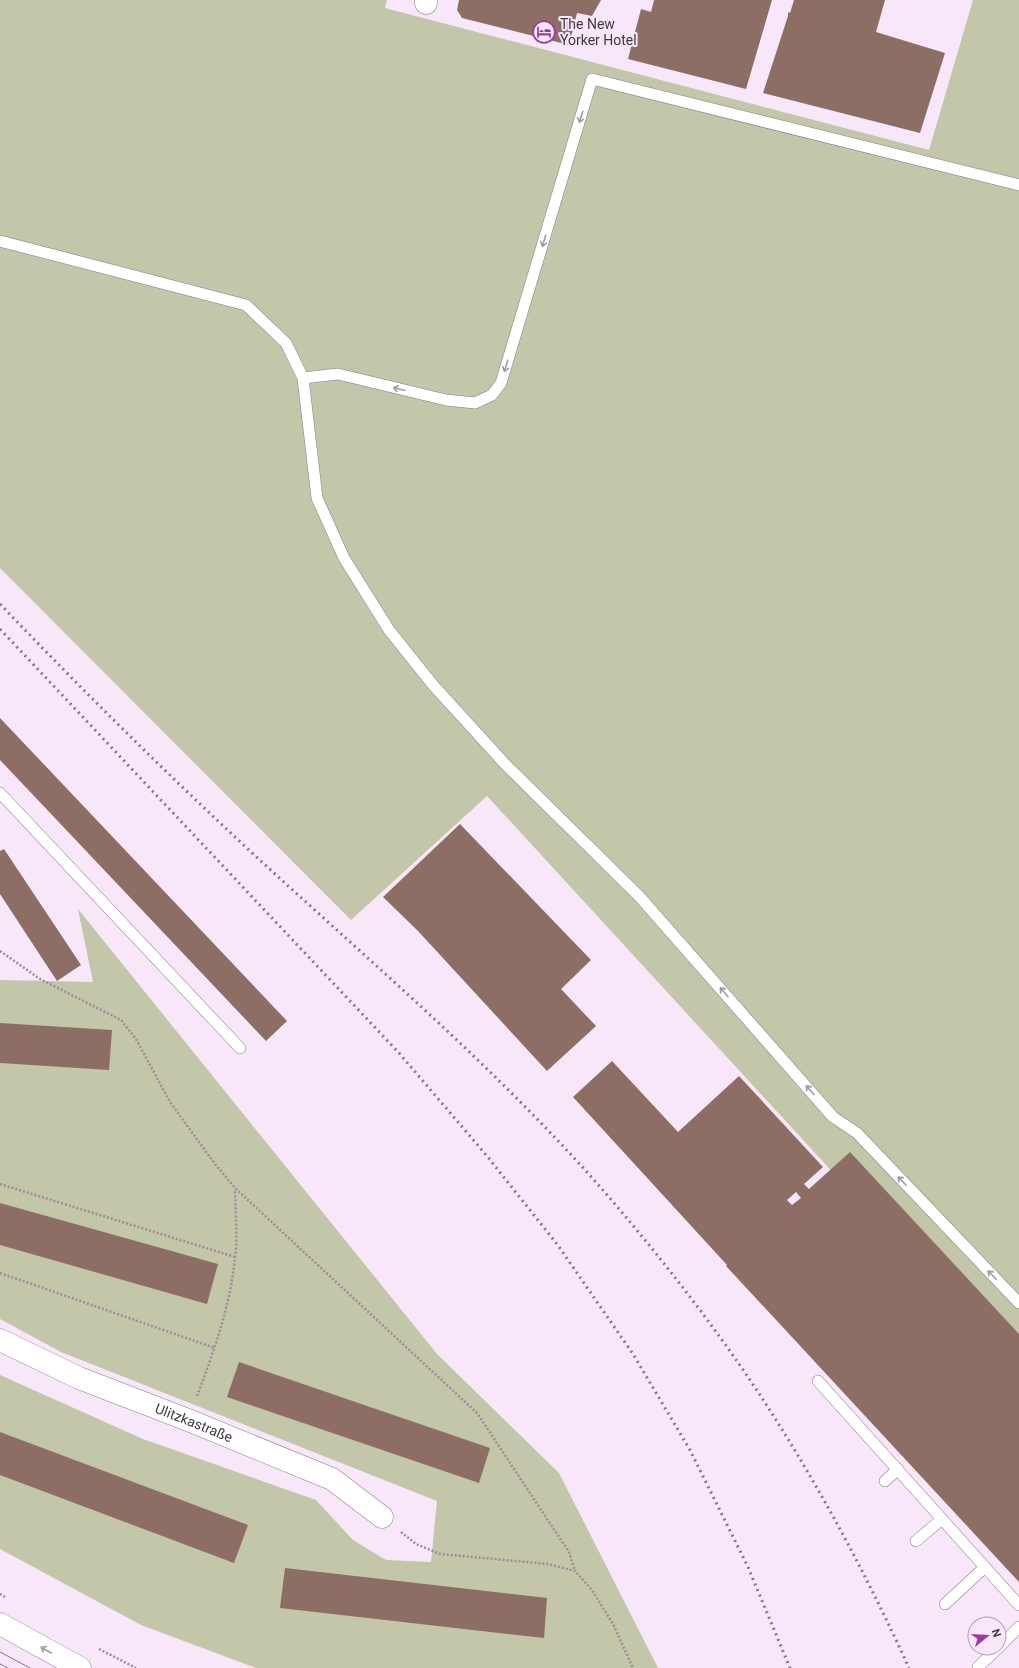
<svg xmlns="http://www.w3.org/2000/svg" width="1019" height="1668" font-family="Roboto,sans-serif">
<style>
.green{fill:#c3c6a8}
.building{fill:#8d6e65;fill-rule:evenodd}
.lines{fill:none;stroke-linecap:round;stroke-linejoin:round}
.service-casing{stroke:#897b8a;stroke-width:12}
.minor-casing{stroke:#897b8a;stroke-width:23}
.secondary-casing{stroke:#897b8a;stroke-width:23}
.path{stroke:#9a8e9b;stroke-width:2.5;stroke-dasharray:2 2;stroke-linecap:butt}
.service{stroke:#fff;stroke-width:11}
.minor{stroke:#fff;stroke-width:22}
.secondary{stroke:#fff;stroke-width:22}
.tram{stroke:#827883;stroke-width:1}
.rail{stroke:#827883;stroke-width:3;stroke-dasharray:2 4;stroke-linecap:butt}
.oneway{stroke:#a09ca0}
.labels{text-anchor:middle;stroke-width:4;stroke-linejoin:round;paint-order:stroke}
.poi-label{font-size:14px;fill:#403940;stroke:#f7e7f9;text-anchor:start}
.street-label{font-size:14px;fill:#403940;stroke:#f7e7f9}
</style>
<rect width="100%" height="100%" fill="#f7e7f9"/>
<!-- green -->
<path class="green" d="M0 0H387L385 8 929 150 973 0H1019V1375L487 796 351 920 0 568Z
M78 909 437 1354 559 1473 658 1668H256L141 1625 0 1549V1375L143 1439 316 1500 353 1540 386 1560 431 1562 437 1501 61 1352 0 1319V980L93 982Z"/>
<!-- building -->
<path class="building" d="M459 0H601L592 16 577 13 569 45 462 18 457 10Z
M654 0H772L746 89 628 59 641 9 651 12Z
M794 0H885L876 32 945 53 920 133 763 93 788 16V12L790 13Z
M0 718 287 1021 266 1041 0 760Z
M460 824 591 960 561 989 596 1026 547 1071 418 931 383 897Z
M4 849 81 965 57 981 0 894V851Z
M0 1023 112 1030 109 1070 0 1063Z
M612 1061 678 1132 739 1076 823 1167 804 1184 809 1189 850 1152 1019 1334V1582L726 1266 727 1265 573 1097ZM796 1192 801 1198 792 1205 787 1200Z
M0 1203 218 1264 207 1304 0 1245Z
M239 1362 490 1448 479 1483 227 1397Z
M0 1432 248 1525 234 1563 0 1475Z
M285 1568 547 1598 544 1638 280 1608Z"/>
<g class="lines">
<!-- service casing -->
<g class="service-casing">
<path id="service" d="M0 241 246 305 286 343 303 378 317 498 344 558 389 630 433 685 507 766 639 896 833 1117 857 1133 1019 1303
M303 378 338 374 446 400 475 403 492 395 501 383 592 79 1019 185
M0 793 240 1048
M818 1381 1019 1605
M885 1481 898 1469
M916 1541 942 1519
M945 1604 985 1567
M999 1647 1019 1627
M978 1667 998 1648"/>
</g>
<!-- minor casing -->
<g class="minor-casing">
<g id="minor">
<path d="M426 3V0"/>
<path id="s1" d="M0 1340 79 1378 188 1420 332 1479 382 1517"/>
</g>
</g>
<!-- secondary casing -->
<g class="secondary-casing">
<path id="secondary" d="M0 1624 80 1668"/>
</g>
<!-- path -->
<path class="path" d="M0 951 40 979 121 1020 136 1039 170 1102 215 1164 235 1188 477 1413 569 1552 575 1571
M0 1184 235 1257
M0 1273 215 1348
M197 1396C214 1351 230 1307 235 1258 238 1236 235 1211 235 1189
M401 1532 416 1544 440 1554 548 1564 575 1571 592 1590 613 1624 633 1668
M0 1594 5 1597
M99 1649 136 1668"/>
<!-- service -->
<use href="#service" class="service"/>
<!-- minor -->
<use href="#minor" class="minor"/>
<!-- secondary -->
<use href="#secondary" class="secondary"/>
<!-- tram -->
<path class="tram" d="M0 1652 30 1668
M0 1664 8 1668"/>
<!-- rail -->
<path class="rail" d="M0 604C85 693 172 779 263 863 382 972 508 1079 614 1203 661 1258 707 1317 748 1377 810 1469 863 1567 909 1668
M0 629 399 1053 487 1156 557 1244 633 1354 690 1450 748 1567 790 1668"/>
</g>
<!-- one-way arrows -->
<defs><path id="oneway-shaft" d="M-6 0H5M1.5-3L5.5 0L1.5 3" fill="none" stroke-width="1.6" stroke-linecap="round" stroke-linejoin="round"/></defs>
<g class="oneway">
<use href="#oneway-shaft" transform="translate(581 117) rotate(107)"/>
<use href="#oneway-shaft" transform="translate(544 241) rotate(107)"/>
<use href="#oneway-shaft" transform="translate(506 366) rotate(107)"/>
<use href="#oneway-shaft" transform="translate(399 389) rotate(-166)"/>
<use href="#oneway-shaft" transform="translate(724 992) rotate(-131)"/>
<use href="#oneway-shaft" transform="translate(810 1090) rotate(-131)"/>
<use href="#oneway-shaft" transform="translate(902 1181) rotate(-134)"/>
<use href="#oneway-shaft" transform="translate(992 1275) rotate(-134)"/>
<use href="#oneway-shaft" transform="translate(46 1650) rotate(-150)"/>
</g>
<!-- icons -->
<defs>
<g id="hotel-ring" transform="scale(1.15)"><circle r="9.5" fill="#f7e7f9" stroke="#9e399f" stroke-width="1.5"/><path d="M-6-4.5h1.5V1H6V5H4.5V3h-9V5H-6ZM-4 0a1.8 1.8 0 1 1 3.6 0ZM.5 0V-2.5h3Q6-2.5 6 0Z" fill="#9e399f"/></g>
</defs>
<g fill-rule="evenodd">
<use href="#hotel-ring" x="544" y="32"/>
</g>
<g class="labels">
<!-- poi labels -->
<g class="poi-label">
<text x="560" y="29">The New<tspan x="560" dy="16">Yorker Hotel</tspan></text>
</g>
<!-- street labels -->
<g class="street-label">
<text dy="5" stroke="none"><textPath href="#s1" startOffset="211">Ulitzkastraße</textPath></text>
</g>
</g>
<!-- north arrow -->
<g transform="translate(987 1636) rotate(72)"><circle r="19" fill="#f7e7f9" stroke="#aea1af"/>
<path d="M0-3L7 15L0 10L-7 15Z" fill="#9e399f"/>
<text y="-6" font-size="11" font-weight="bold" text-anchor="middle" fill="#403940">N</text>
</g>
</svg>
